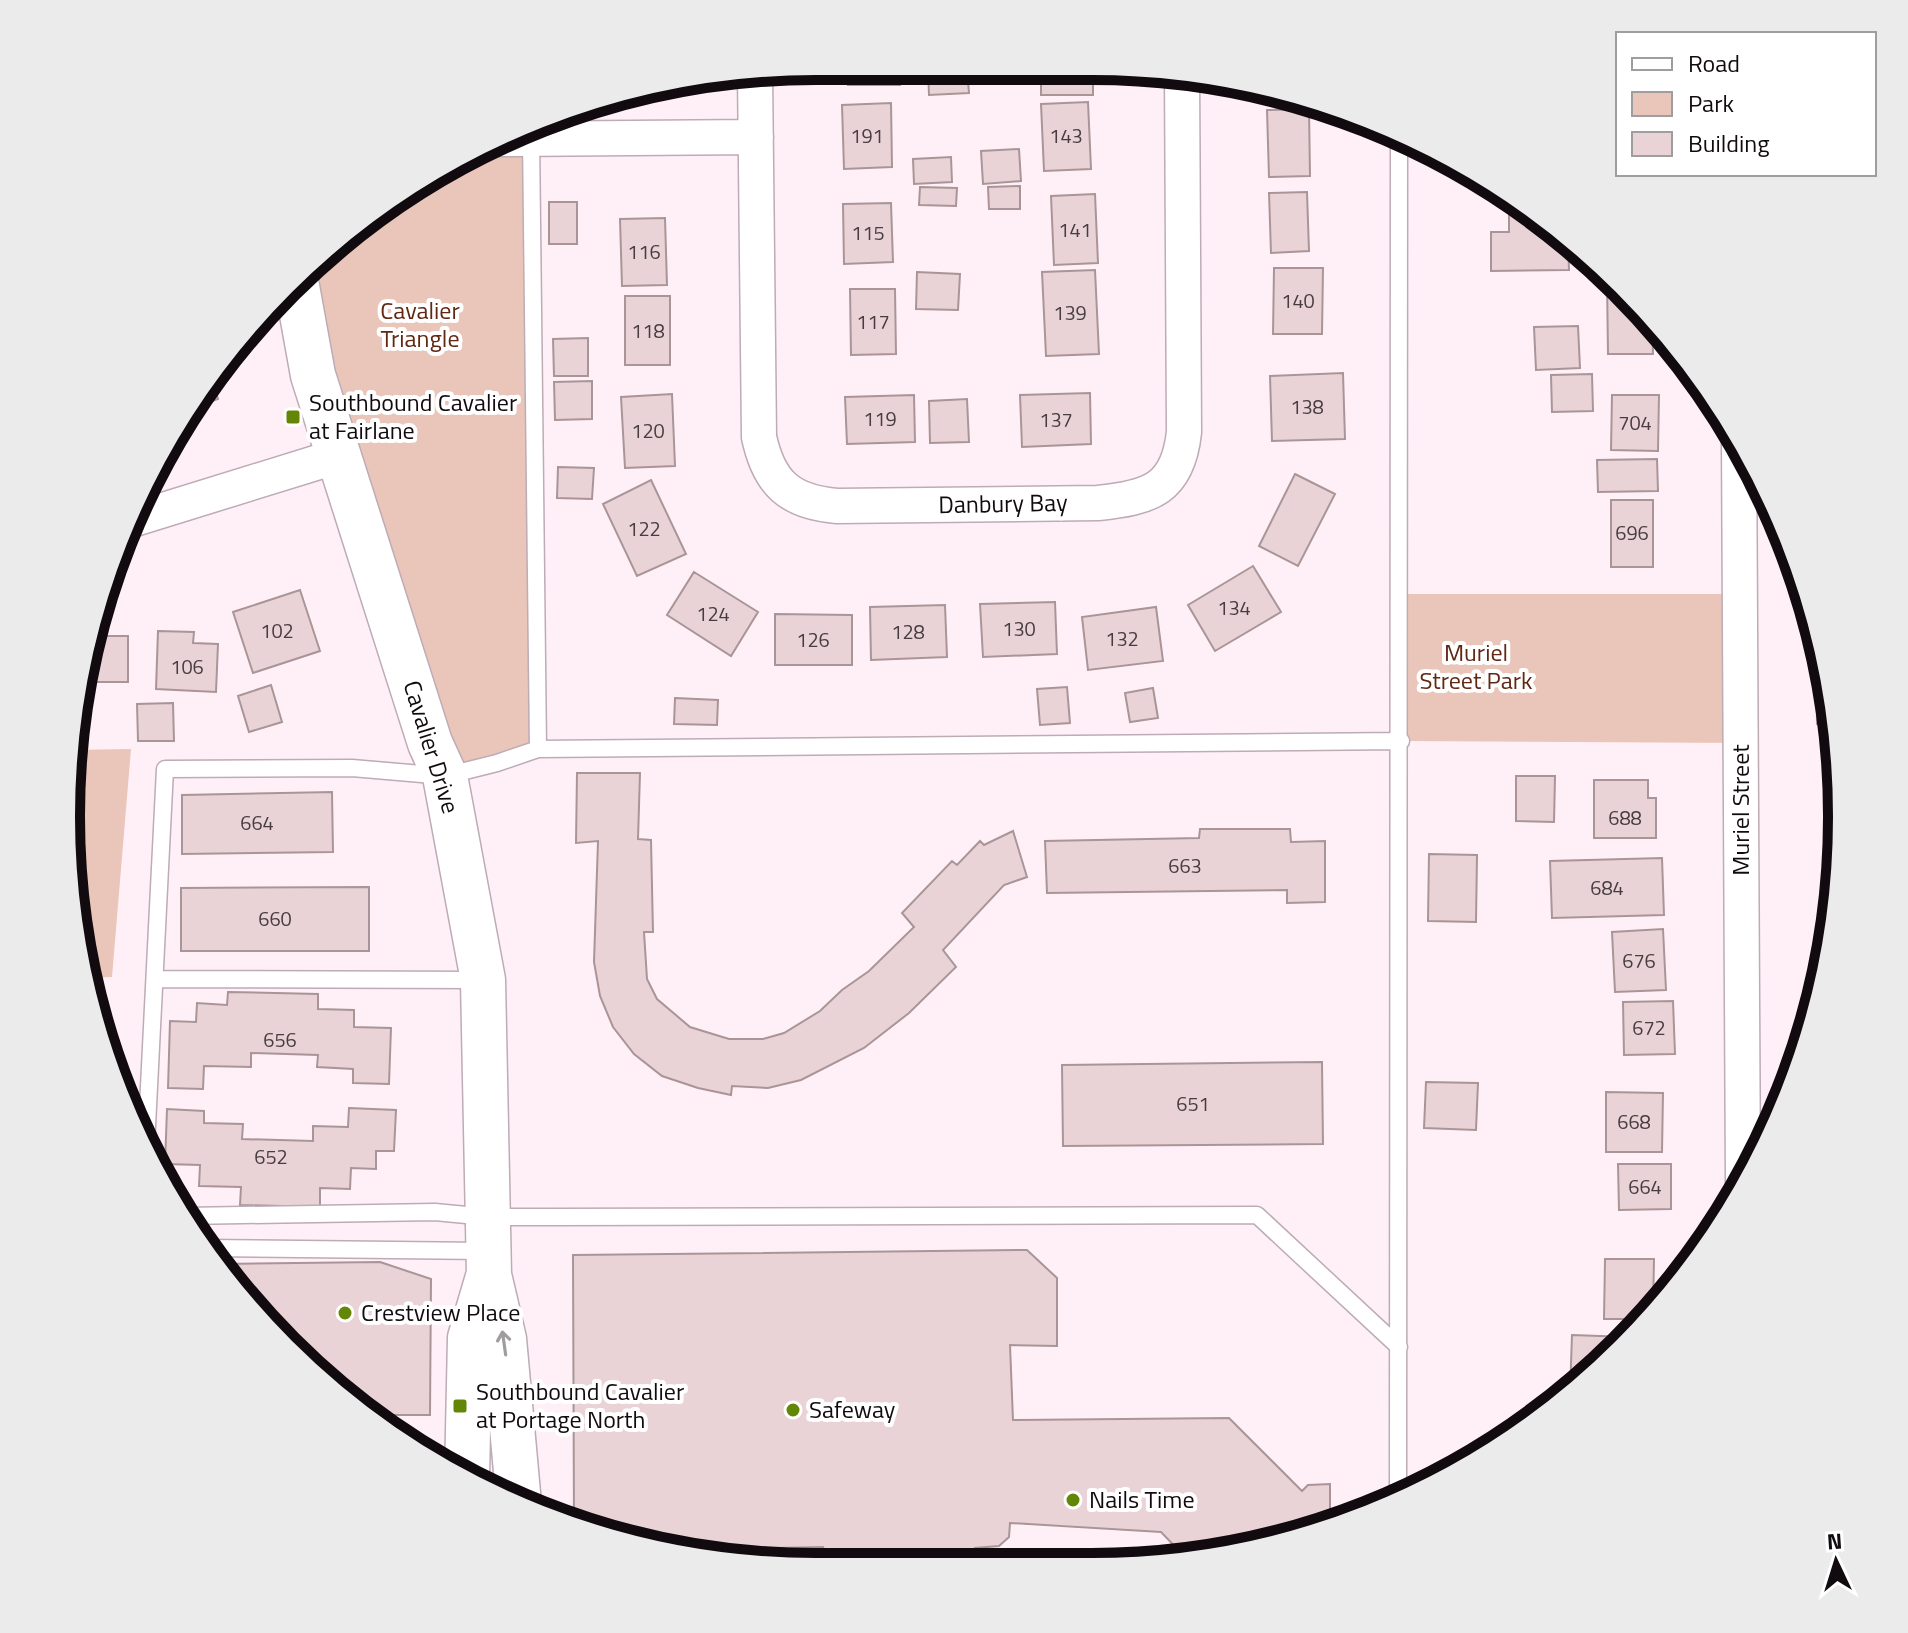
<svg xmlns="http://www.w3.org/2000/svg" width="1908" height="1633" font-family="'Titillium Web',sans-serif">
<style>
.green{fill:#eac6ba}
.building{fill:#e9d3d6;stroke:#a99597;stroke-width:2}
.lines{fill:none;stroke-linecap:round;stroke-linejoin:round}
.lane-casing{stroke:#bdabb6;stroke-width:19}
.street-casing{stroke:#bdabb6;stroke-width:37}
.secondary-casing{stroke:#bdabb6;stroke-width:47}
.lane{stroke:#fff;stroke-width:16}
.street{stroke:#fff;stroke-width:34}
.secondary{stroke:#fff;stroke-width:44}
.oneway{stroke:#a09d9f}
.poi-dot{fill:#638606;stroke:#fff;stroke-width:3}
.labels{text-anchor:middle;stroke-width:8;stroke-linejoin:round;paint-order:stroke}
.number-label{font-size:20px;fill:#473d41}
.park-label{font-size:24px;fill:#602712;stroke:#fff}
.poi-label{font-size:24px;fill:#110b0f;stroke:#fff;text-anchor:start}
.street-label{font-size:24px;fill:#110b0f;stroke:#fff}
.rim{fill:none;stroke:#110b0f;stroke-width:10}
</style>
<rect width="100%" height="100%" fill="#fff0f8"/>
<!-- green -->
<path class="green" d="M531 138 538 749 445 776 296 281 322 252 484 144Z
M1400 594H1740V743L1401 741Z
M131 749 112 977 90 978 68 866 71 750Z"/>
<!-- building -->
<path class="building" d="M848 67H900V85H848Z
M928 69H967L969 93 929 95Z
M1041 70 1093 71V95H1041Z
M1088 102 1091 169 1044 171 1041 104Z
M891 103 892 167 844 169 842 105Z
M1309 109 1310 176 1269 177 1267 110Z
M1019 149 1021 181 983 184 981 151Z
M951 157 952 182 914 184 913 159Z
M1020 186V209H989L988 187Z
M920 187 957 188 956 206 919 205Z
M1307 192 1309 251 1271 253 1269 193Z
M1095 194 1098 263 1054 265 1051 196Z
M549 202H577V244H549Z
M891 203 893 262 844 264 843 204Z
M1535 213 1568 240 1569 270 1491 271V232H1509V214Z
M665 218 667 285 622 286 620 219Z
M1274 268H1323L1322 334H1273Z
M1095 270 1099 354 1046 356 1042 272Z
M917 272 960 274 958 310 916 309Z
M1607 280H1611L1652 319 1653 354H1608Z
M850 289H895L896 354 851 355Z
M625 296H670V365H625Z
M1578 326 1580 368 1536 370 1534 327Z
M588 338V376H554L553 339Z
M1343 373 1345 439 1272 441 1270 376Z
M1592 374 1593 411 1552 412 1551 375Z
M211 379 218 399 186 411 193 399Z
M592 381V419L555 420 554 382Z
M1090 393 1091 444 1022 447 1020 395Z
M672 394 675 466 625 468 621 397Z
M914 395 915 442 847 444 845 397Z
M1612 395H1659L1658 451 1611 450Z
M967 399 969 442 930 443 929 401Z
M1657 459 1658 491 1598 492 1597 460Z
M558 467 594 468 592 499 557 498Z
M1295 474 1335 494 1298 566 1259 546Z
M651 480 686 554 637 576 603 504Z
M1611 500H1653V567H1611Z
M1253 566 1281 612 1215 651 1188 605Z
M694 572 758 612 731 656 667 615Z
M300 590 320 651 253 673 233 612Z
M1055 602 1057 654 983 657 980 604Z
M945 605 947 657 871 660 870 607Z
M1156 607 1163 661 1088 670 1082 617Z
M775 614 852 615V665H775Z
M158 631 194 632 193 643 218 644 216 692 156 689Z
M94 636H128V682H82Z
M1816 650H1820L1836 724H1817Z
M271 685 282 722 249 732 238 696Z
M1067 687 1070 723 1040 725 1037 689Z
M1153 688 1158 718 1130 722 1125 693Z
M675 698 718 700 717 725 674 724Z
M76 703 77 741H72V718Z
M173 703 174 741H138L137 704Z
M577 773H640L638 839 651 840 653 932H644L647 979 657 999 690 1027 729 1039H763L784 1033 820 1011 842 990 869 971 914 927 902 913 952 861 957 865 980 841 984 845 1013 831 1027 877 1004 885 943 950 956 967 909 1013 864 1048 801 1080 768 1088 732 1086 731 1095 698 1088 662 1076 634 1054 613 1027 600 996 594 962 598 841 576 843Z
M1516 776H1555L1554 822 1516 821Z
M1594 780H1648V798H1656V838H1594Z
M332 792 333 852 182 854V795Z
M1824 794H1838L1839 834H1824Z
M1200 829H1290L1291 842 1325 841V902L1287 903V890L1047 893 1045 841 1199 838Z
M1429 854 1477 855 1476 922 1428 921Z
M1662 858 1664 915 1552 918 1550 861Z
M1823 875H1839L1827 948H1824Z
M369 887V951H181V888Z
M1663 929 1666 990 1615 992 1612 932Z
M228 992 318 994V1009L354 1010V1027L391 1028 389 1084 353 1083V1069L317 1067 318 1055 251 1053V1067L204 1066 203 1089 168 1088 170 1021 196 1022 197 1003 227 1005Z
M1673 1001 1675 1054 1624 1055 1623 1002Z
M1322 1062 1323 1144 1063 1146 1062 1065Z
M1426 1082 1478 1083 1476 1130 1424 1128Z
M1606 1092 1663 1093 1662 1152H1606Z
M349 1108 396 1110 394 1151H376V1169L351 1168 350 1189 320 1188V1207L240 1205 241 1187 199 1186 200 1165 165 1164 167 1109 204 1111V1123L243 1124 242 1139 313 1141V1126L348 1127Z
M1618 1164H1671V1209L1619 1210Z
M1027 1250 1057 1278V1346L1010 1345 1013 1420 1229 1418 1302 1491 1308 1485 1330 1484V1520L1336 1526 1185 1557 1161 1532 1010 1523 1009 1537 999 1546 975 1548 974 1557 828 1561 823 1547 663 1550 574 1524 573 1255Z
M1605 1259H1654L1653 1310 1644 1319H1604Z
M380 1262 431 1279 430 1415H368L285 1347 222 1264Z
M1572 1335 1627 1337 1587 1380 1570 1393Z"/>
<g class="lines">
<!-- lane casing -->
<g class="lane-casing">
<path id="lane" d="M538 749 1401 741
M155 979 482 980
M146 1146 165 769 352 768 445 776 497 763 538 749 531 136
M185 1216 435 1212 487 1217H555L1257 1215 1399 1347
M209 1248 486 1251
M1398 1497 1399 136"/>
</g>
<!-- street casing -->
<g class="street-casing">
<path id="street" d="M755 74 759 437C769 483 789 502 837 506L1098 503C1150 498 1178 489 1184 432L1182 72
M497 139 756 137
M1739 437 1743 1183
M128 521 338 456"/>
</g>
<!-- secondary casing -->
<g class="secondary-casing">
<path id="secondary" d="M296 281 313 375 430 743 445 776 483 980 489 1275 504 1339 519 1504
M467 1477 470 1338 488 1277"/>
</g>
<!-- lane -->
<use href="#lane" class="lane"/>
<!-- street -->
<use href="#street" class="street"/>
<!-- secondary -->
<use href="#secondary" class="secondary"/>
</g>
<!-- one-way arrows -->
<defs><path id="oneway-shaft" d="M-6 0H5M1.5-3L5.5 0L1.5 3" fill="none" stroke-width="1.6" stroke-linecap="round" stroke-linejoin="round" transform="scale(2)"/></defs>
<use class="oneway" href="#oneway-shaft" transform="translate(504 1343) rotate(-98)"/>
<!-- markers -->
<g class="poi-dot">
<rect x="285" y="409" width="16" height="16" rx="4"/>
<circle cx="345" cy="1313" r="8"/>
<rect x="452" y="1398" width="16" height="16" rx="4"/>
<circle cx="793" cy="1410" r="8"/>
<circle cx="1073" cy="1500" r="8"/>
</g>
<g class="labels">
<!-- number labels -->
<g class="number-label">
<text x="867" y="143">191</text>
<text x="1066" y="143">143</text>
<text x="1075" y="237">141</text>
<text x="868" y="240">115</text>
<text x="644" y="259">116</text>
<text x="1298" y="308">140</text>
<text x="1070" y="320">139</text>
<text x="873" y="329">117</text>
<text x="648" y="338">118</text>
<text x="1307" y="414">138</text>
<text x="880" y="426">119</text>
<text x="1056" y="427">137</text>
<text x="1635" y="430">704</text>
<text x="648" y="438">120</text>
<text x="644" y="536">122</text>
<text x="1632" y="540">696</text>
<text x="1234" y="615">134</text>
<text x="713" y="621">124</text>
<text x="1019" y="636">130</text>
<text x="277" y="638">102</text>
<text x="908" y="639">128</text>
<text x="1122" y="646">132</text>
<text x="813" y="647">126</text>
<text x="187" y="674">106</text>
<text x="1625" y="825">688</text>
<text x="257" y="830">664</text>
<text x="1185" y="873">663</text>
<text x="1607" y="895">684</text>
<text x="275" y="926">660</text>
<text x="1639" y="968">676</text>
<text x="1649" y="1035">672</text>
<text x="280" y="1047">656</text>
<text x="1193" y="1111">651</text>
<text x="1634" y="1129">668</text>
<text x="271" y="1164">652</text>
<text x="1645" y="1194">664</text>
</g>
<!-- park labels -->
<g class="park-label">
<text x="420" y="319">Cavalier<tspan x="420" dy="28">Triangle</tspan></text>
<text x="1476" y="661">Muriel<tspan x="1476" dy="28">Street Park</tspan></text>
</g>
<!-- poi labels -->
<g class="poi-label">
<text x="309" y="411">Southbound Cavalier<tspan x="309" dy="28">at Fairlane</tspan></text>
<text x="361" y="1321">Crestview Place</text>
<text x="476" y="1400">Southbound Cavalier<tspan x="476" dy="28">at Portage North</tspan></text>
<text x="809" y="1418">Safeway</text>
<text x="1089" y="1508">Nails Time</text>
</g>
<!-- street labels -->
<g class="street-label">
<text transform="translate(1003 504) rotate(-1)" y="8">Danbury Bay</text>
<text transform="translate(431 747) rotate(73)" y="8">Cavalier Drive</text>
<text transform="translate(1741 810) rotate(-90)" y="8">Muriel Street</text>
</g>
</g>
<!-- crop -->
<path d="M0 0H1908V1633H0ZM816 80H1092A736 736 0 0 1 1828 816V817A736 736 0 0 1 1092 1553H816A736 736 0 0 1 80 817V816A736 736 0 0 1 816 80Z" fill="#ecebec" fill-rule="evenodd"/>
<path class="rim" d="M816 80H1092A736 736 0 0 1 1828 816V817A736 736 0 0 1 1092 1553H816A736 736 0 0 1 80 817V816A736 736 0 0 1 816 80Z"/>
<!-- legend -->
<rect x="1616" y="32" width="260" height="144" fill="#ffffff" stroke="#a09d9f" stroke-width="2"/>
<rect x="1632" y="58" width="40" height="12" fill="#ffffff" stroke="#a09d9f" stroke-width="2"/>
<text x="1688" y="72" font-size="24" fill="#110b0f">Road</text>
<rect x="1632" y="92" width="40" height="24" fill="#eac6ba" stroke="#a09d9f" stroke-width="2"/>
<text x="1688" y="112" font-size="24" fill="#110b0f">Park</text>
<rect x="1632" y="132" width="40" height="24" fill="#e9d3d6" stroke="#a09d9f" stroke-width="2"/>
<text x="1688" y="152" font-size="24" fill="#110b0f">Building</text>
<!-- north arrow -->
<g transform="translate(1836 1561) rotate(356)" stroke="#ffffff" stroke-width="6" paint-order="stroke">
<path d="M0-6L14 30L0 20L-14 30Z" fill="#110b0f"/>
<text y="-12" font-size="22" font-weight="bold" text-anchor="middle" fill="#110b0f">N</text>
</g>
</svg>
